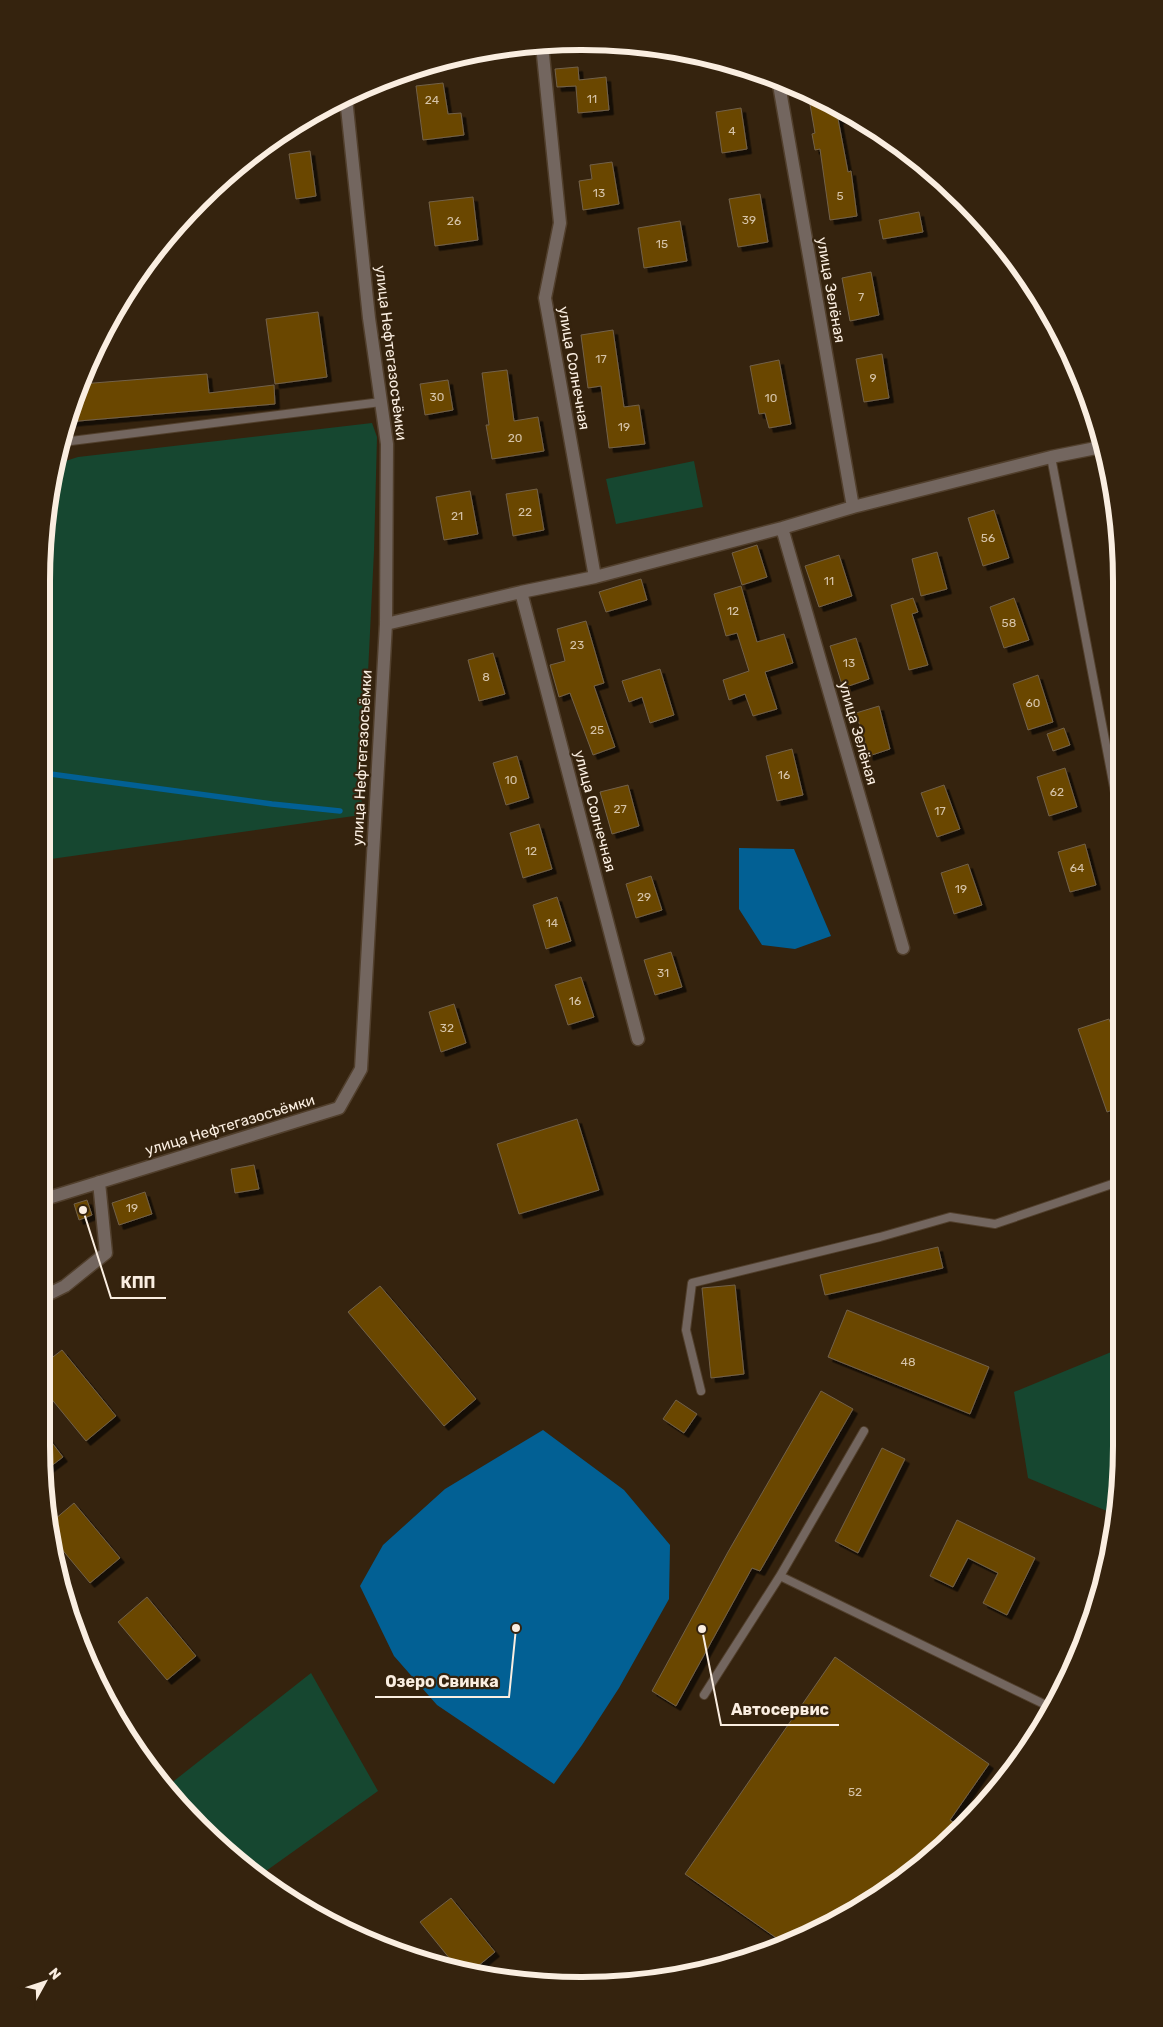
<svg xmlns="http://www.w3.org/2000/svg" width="1163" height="2027" font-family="Rubik,sans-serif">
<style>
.green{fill:#164730}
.water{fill:#026094}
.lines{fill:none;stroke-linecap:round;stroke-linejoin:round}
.stream{stroke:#026094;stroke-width:5.5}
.building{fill:#6a4700;stroke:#726149;filter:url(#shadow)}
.service-casing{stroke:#513f2c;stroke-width:10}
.minor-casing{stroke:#513f2c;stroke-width:15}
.primary-casing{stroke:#513f2c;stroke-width:15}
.service{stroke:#73665f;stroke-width:8}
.minor{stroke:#73665f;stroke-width:12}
.primary{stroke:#bfa597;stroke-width:12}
.labels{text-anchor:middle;stroke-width:4.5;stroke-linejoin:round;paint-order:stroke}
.number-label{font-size:12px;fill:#d6c4a9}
.street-label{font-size:15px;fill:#faeee1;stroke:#35230e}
.rim{fill:none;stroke:#faeee1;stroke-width:6}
.leader{fill:none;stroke:#faeee1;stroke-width:2}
.callout-dot{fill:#faeee1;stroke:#35230e;stroke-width:2}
.callout-label{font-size:16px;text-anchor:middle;font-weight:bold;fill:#faeee1;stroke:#35230e;stroke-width:4.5;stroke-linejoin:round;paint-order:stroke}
</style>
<defs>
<filter id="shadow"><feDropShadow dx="4.5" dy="4.5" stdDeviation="0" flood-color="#0009"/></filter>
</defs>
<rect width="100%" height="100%" fill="#35230e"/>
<!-- green -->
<path class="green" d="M372 423 377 437 374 551 361 815 44 860 42 546 59 463 78 457Z
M694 461 703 507 616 524 606 479Z
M1121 1348V1481L1114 1514 1028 1478 1014 1392Z
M311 1673 378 1791 259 1876 200 1828 165 1788Z"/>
<!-- water -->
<path class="water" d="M739 848 794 849 831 936 795 949 762 945 739 909Z
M543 1430 624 1490 670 1545 669 1599 619 1688 582 1745 554 1784 437 1705 394 1656 360 1586 383 1545 445 1489Z"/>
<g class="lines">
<!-- stream -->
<path class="stream" d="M43 773 272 804 340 811"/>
</g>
<!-- building -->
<path class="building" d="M578 67 579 80 606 77 609 110 578 113 576 86 557 87 555 69Z
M443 83 448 114 461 113 464 135 423 140 416 86Z
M808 93 853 117 838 119 848 172 851 171 857 216 830 220 820 149 815 150 812 134 815 133Z
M741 108 747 149 722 153 716 112Z
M310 151 316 196 296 199 289 154Z
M612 162 619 204 583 210 579 181 592 179 590 165Z
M760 194 768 242 738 247 729 199Z
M473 197 478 240 435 246 429 202Z
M919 212 923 232 883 239 879 220Z
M680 221 687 261 644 268 638 228Z
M871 272 879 315 850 321 842 278Z
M318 312 327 377 275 384 266 319Z
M613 330 624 407 639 405 645 444 609 448 601 386 588 388 581 335Z
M882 354 889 398 864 402 856 359Z
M779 360 791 424 769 428 765 413 759 414 750 366Z
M507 370 514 421 538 417 544 451 492 459 486 425H489L482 373Z
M207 374 209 393 274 385 275 404 67 422 70 408 81 384Z
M448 380 453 410 425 415 420 384Z
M537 489 544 530 513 536 506 494Z
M470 491 478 534 444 540 436 497Z
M994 510 1009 558 983 566 968 518Z
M757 545 767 577 742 585 732 553Z
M937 552 947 589 921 596 912 559Z
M839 555 852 596 819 607 805 566Z
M641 579 647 600 606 612 599 592Z
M741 586 757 642 784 634 793 663 765 672 777 709 753 716 745 694 729 700 723 680 749 671 737 633 726 636 714 594Z
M913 598 918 612 912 614 928 665 909 670 891 605Z
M1014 598 1029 640 1004 648 990 607Z
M586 621 604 683 594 686 615 747 593 755 570 693 559 697 550 665 565 661 557 629Z
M856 638 869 679 843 688 830 646Z
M493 653 505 694 479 701 468 660Z
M660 669 674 715 650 723 642 697 629 702 622 681Z
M1038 675 1053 722 1028 730 1013 684Z
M879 706 890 749 869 756 856 713Z
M1064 728 1070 745 1053 751 1047 734Z
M792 749 803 795 777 801 766 756Z
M517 756 529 798 506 805 493 763Z
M1065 768 1077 807 1049 816 1037 777Z
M628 785 639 826 612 834 600 792Z
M944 785 960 829 937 837 921 793Z
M539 824 552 869 523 878 510 833Z
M1085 844 1096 885 1070 892 1058 852Z
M968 864 982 905 954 914 941 873Z
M651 876 662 910 636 918 626 884Z
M557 897 571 941 546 949 533 905Z
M671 952 682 987 655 995 644 960Z
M581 977 594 1017 568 1025 555 985Z
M454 1004 466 1043 441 1052 429 1012Z
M1109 1019 1121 1052V1107L1107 1112 1078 1029Z
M577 1119 599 1190 519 1214 497 1144Z
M254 1165 259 1189 235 1193 231 1169Z
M145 1192 152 1214 119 1225 112 1203Z
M87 1200 92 1215 79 1220 74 1204Z
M938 1247 943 1268 825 1295 820 1275Z
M735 1285 744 1374 711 1378 702 1288Z
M380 1286 476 1399 444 1426 348 1312Z
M847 1310 989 1367 970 1414 828 1357Z
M62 1350 116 1416 86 1441 45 1391V1363Z
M821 1391 853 1409 760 1571 752 1568 676 1706 652 1691 728 1552Z
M676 1400 697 1414 684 1433 663 1419Z
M46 1435 63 1457 46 1470Z
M882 1448 905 1459 858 1553 835 1541Z
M74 1503 120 1558 90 1583 50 1535 48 1525Z
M957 1520 1035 1558 1007 1615 983 1603 998 1573 968 1558 953 1587 930 1576Z
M147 1597 196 1656 167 1680 118 1622Z
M835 1657 989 1764 950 1820 960 1827 911 1874 851 1914 785 1944 685 1874Z
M451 1898 495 1952 472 1971 459 1970 420 1922Z"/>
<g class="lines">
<!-- service casing -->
<g class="service-casing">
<path id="service" d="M63 442 381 402
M1051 457 1121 824
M701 1391 686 1330 692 1283 880 1237 950 1217 995 1224 1121 1181
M864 1431 780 1576 1050 1707
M704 1695 780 1576"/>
</g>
<!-- minor casing -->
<g class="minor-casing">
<path id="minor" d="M542 45 560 223 545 298 595 577
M778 79 853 507
M782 528 903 948
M521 592 638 1039
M386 624 521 592 595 577 782 528 853 507 1051 457 1101 447
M45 1199 339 1108 361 1069 386 624 387 444 369 318 346 98
M45 1296 65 1286 106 1253 99 1182"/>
</g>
<!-- primary casing -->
<g class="primary-casing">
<path id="primary" d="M1111 496 1121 568"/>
</g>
<!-- service -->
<use href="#service" class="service"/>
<!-- minor -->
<use href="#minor" class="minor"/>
<!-- primary -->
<use href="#primary" class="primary"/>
</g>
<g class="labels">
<!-- number labels -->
<g class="number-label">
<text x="592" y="103">11</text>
<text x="432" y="104">24</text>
<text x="732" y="135">4</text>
<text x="599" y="197">13</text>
<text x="840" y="200">5</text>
<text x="749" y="224">39</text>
<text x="454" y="225">26</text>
<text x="662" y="248">15</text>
<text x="861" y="301">7</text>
<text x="601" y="363">17</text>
<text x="873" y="382">9</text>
<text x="437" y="401">30</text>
<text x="771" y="402">10</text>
<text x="624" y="431">19</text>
<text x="515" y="442">20</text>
<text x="525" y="516">22</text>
<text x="457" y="520">21</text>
<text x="988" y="542">56</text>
<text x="829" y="585">11</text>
<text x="733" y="615">12</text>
<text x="1009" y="627">58</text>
<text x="577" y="649">23</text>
<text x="849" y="667">13</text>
<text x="486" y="681">8</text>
<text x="1033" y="707">60</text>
<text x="597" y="734">25</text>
<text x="784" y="779">16</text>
<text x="511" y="784">10</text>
<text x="1057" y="796">62</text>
<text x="620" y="813">27</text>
<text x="940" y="815">17</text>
<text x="531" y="855">12</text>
<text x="1077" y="872">64</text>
<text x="961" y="893">19</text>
<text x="644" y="901">29</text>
<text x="552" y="927">14</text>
<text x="663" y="977">31</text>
<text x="575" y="1005">16</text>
<text x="447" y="1032">32</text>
<text x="132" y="1212">19</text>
<text x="908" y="1366">48</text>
<text x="855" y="1796">52</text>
</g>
<!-- street labels -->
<g class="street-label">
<text transform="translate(831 290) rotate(80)" y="5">улица Зелёная</text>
<text transform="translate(391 353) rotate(83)" y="5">улица Нефтегазосъёмки</text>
<text transform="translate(574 368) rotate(80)" y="5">улица Солнечная</text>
<text transform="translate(858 733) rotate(74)" y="5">улица Зелёная</text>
<text transform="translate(362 758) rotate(-87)" y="5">улица Нефтегазосъёмки</text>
<text transform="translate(595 811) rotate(75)" y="5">улица Солнечная</text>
<text transform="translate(230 1125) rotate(-17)" y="5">улица Нефтегазосъёмки</text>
</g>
</g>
<!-- crop -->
<path d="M0 0H1163V2027H0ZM581 50H582A531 531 0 0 1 1113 581V1446A531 531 0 0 1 582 1977H581A531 531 0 0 1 50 1446V581A531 531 0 0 1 581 50Z" fill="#35230e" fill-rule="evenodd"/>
<path class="rim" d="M581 50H582A531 531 0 0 1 1113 581V1446A531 531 0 0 1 582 1977H581A531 531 0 0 1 50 1446V581A531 531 0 0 1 581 50Z"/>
<!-- callouts -->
<path class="leader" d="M83 1210L111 1298H166M516 1628L509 1697H375M702 1629L721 1725H839"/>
<g class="callout-dot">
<circle cx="83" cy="1210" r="5"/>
<circle cx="516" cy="1628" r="5"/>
<circle cx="702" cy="1629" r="5"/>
</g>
<g class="callout-label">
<text x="138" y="1288">КПП</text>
<text x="442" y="1687">Озеро Свинка</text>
<text x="780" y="1715">Автосервис</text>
</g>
<!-- north arrow -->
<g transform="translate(45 1982) rotate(50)" stroke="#35230e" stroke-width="4" paint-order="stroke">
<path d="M0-4L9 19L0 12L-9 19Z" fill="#faeee1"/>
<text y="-8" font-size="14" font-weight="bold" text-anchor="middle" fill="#faeee1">N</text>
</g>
</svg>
